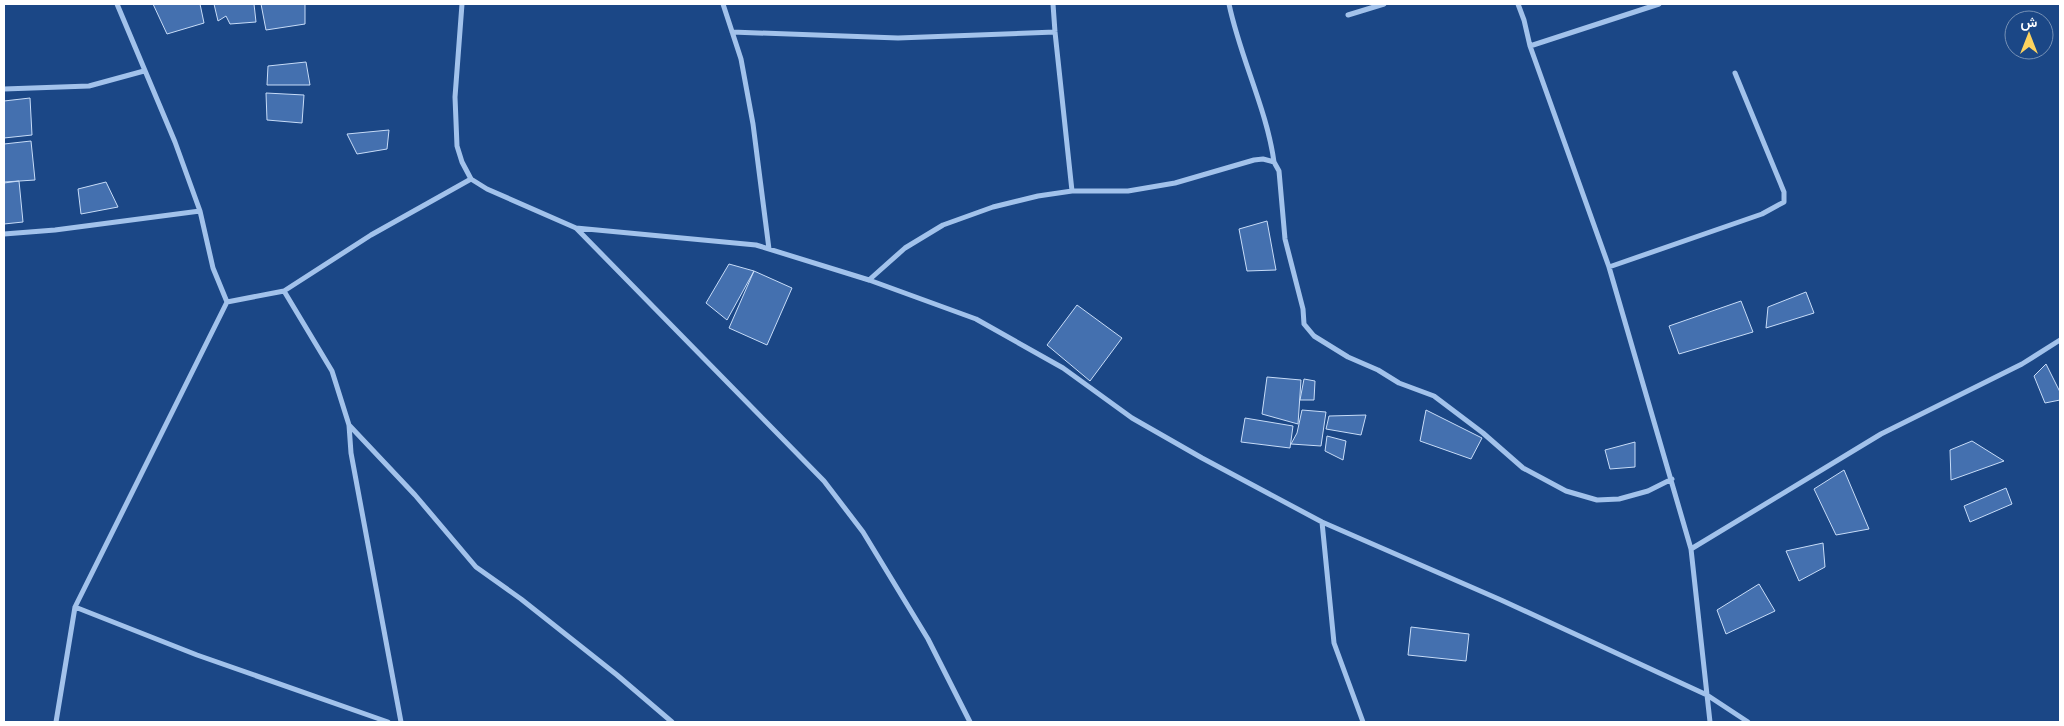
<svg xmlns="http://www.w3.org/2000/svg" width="2064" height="726" font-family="'Roboto Condensed',Vazirmatn,sans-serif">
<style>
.building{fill:#4470af;stroke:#c7dcf8}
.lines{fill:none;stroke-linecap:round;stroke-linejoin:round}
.street{stroke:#a2c2eb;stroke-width:5}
</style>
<rect width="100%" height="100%" fill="#1b4786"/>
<!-- building -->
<path class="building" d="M153 4H200L204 23 167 34Z
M214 4H254L256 22 230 24 226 16 218 21Z
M261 4H305V24L266 30Z
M306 62 310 85H267L268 66Z
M266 93 304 95 302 123 267 120Z
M30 98 32 135 4 138V101Z
M389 130 387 149 357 154 347 134Z
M31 141 35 180 4 182V144Z
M19 181 23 222 4 224V183Z
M106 182 118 207 81 214 78 189Z
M1267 221 1276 270 1247 271 1239 229Z
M729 264 754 271 727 320 706 303Z
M754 271 792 288 767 345 729 328Z
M1806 292 1814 313 1766 328 1768 307Z
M1741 301 1753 332 1679 354 1669 326Z
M1077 305 1122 338 1090 381 1047 345Z
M2046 364 2060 392V400L2045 403 2034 376Z
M1267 377 1301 380 1298 424 1262 414Z
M1304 379 1315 381 1314 400H1300Z
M1302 410 1326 412 1321 446 1291 444 1297 433Z
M1426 410 1482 438 1471 459 1420 441Z
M1366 415 1361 435 1326 429 1329 416Z
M1245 418 1293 426 1290 448 1241 442Z
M1327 436 1346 441 1343 460 1325 451Z
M1972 441 2004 461 1951 480 1950 450Z
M1635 442V467L1610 469 1605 450Z
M1844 470 1869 529 1836 535 1814 489Z
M2006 488 2012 504 1970 522 1964 506Z
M1823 543 1825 567 1799 581 1786 551Z
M1759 584 1775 611 1726 634 1717 610Z
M1411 627 1469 634 1466 661 1408 655Z"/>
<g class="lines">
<!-- street -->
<path class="street" d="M117 4 175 142 200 211 213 268 227 302
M462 4 455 97 457 146 462 162 471 179 487 189 576 228 824 481 863 532 928 639 970 722
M723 4 741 59 753 124 769 249
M1053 4 1055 32 1072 191
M1229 4C1240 57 1267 110 1274 162
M1518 4 1524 20 1530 46 1609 267 1691 549 1710 722
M1348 15 1384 4
M732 32 898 38 1055 32
M1530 46 1659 4
M4 89 89 86 144 71
M576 228 756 245 869 280 976 319 1063 368 1132 418 1202 458 1322 522 1501 600 1707 695 1748 722
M4 234 55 230 200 211
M1609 267 1762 214 1784 202V192L1735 73
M869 280 905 248 943 225 993 207 1038 196 1072 191H1128L1175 183 1254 160 1263 159 1274 162 1279 171 1285 239 1303 309 1304 324 1314 336 1348 357 1378 370 1399 383 1434 396 1483 433 1523 468 1566 491 1597 500 1619 499 1648 491 1672 479
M284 291 332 371 349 425 351 453 401 722
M349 425 415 495 476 567 521 599 617 675 672 722
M1322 522 1334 643 1363 722
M1691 549 1881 434 2022 364 2060 340
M75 607 197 655 388 722
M56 722 75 607 227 302 284 291 371 235 471 179"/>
</g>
<!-- border -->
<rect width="2064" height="726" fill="none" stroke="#ffffff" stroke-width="10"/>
<!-- north arrow -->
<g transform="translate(2029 35)"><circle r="24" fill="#1b4786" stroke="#7691b6"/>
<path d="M0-4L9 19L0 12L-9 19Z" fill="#fdd35f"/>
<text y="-8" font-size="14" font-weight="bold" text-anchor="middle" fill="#ffffff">ش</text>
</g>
</svg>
